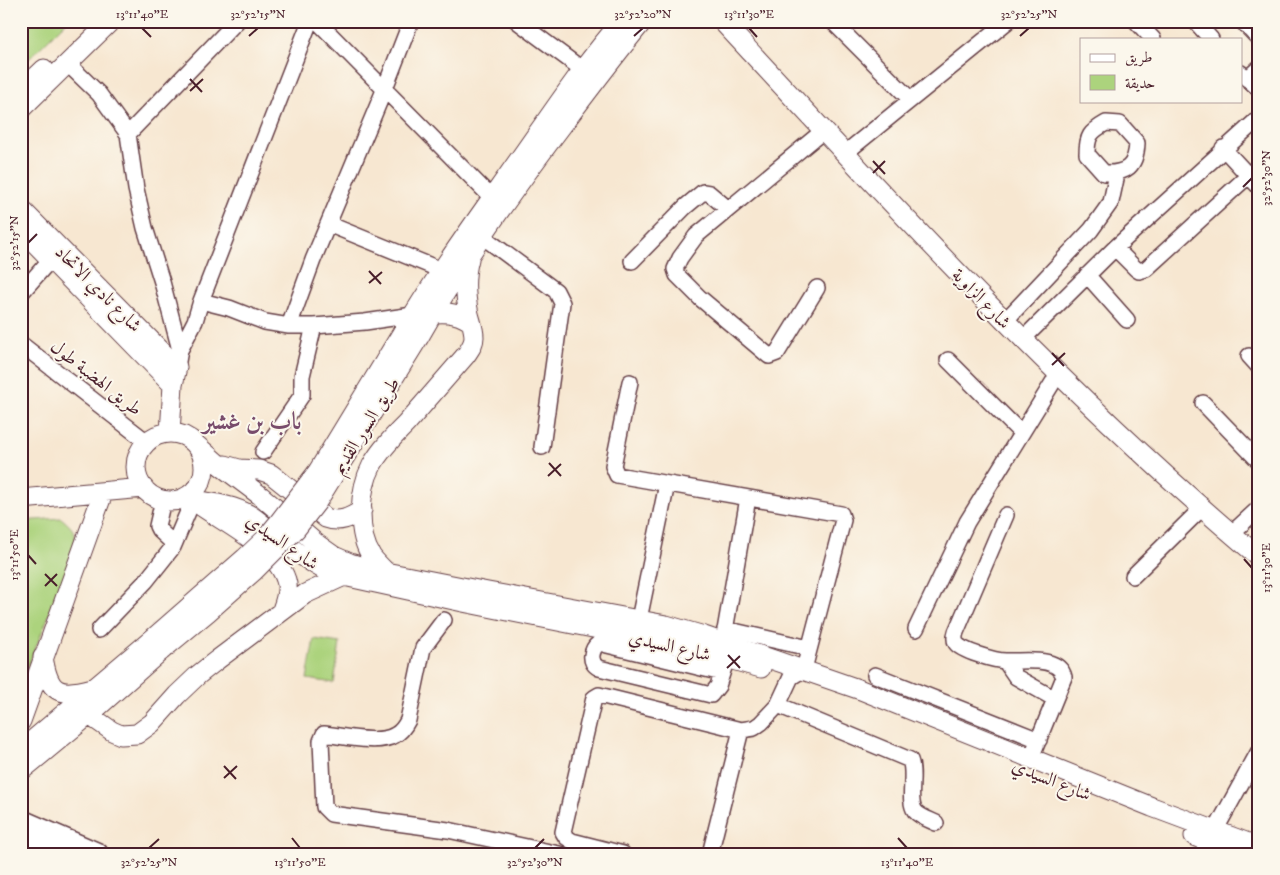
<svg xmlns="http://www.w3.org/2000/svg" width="1280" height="875" font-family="'IM FELL DW Pica',Amiri,serif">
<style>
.green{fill:#acd37d;stroke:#7b7954}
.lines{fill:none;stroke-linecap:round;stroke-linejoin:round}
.minor-casing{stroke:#643d44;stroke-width:18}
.major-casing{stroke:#643d44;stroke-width:21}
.highway-casing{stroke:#643d44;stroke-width:25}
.minor{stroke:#fff;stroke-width:15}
.major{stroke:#fff;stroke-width:19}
.highway{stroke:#fff;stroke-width:22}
.major-bridge-casing{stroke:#643d44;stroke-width:21;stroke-linecap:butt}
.major-bridge{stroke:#fff;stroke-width:19}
.ticks{fill:none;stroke:#4a1f2b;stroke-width:2}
.labels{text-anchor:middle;stroke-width:4;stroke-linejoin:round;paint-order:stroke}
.street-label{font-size:19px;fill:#4a1f2b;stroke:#fbf7ec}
.district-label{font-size:24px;font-weight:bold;fill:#784c6c;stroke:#fbf7ec}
.neatline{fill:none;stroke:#4a1f2b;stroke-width:2}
.ticks-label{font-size:12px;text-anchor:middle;fill:#4a1f2b}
</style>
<rect width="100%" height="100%" fill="#fbf7ec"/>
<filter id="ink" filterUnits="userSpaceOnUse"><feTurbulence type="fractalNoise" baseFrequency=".02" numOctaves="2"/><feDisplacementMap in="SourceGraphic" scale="10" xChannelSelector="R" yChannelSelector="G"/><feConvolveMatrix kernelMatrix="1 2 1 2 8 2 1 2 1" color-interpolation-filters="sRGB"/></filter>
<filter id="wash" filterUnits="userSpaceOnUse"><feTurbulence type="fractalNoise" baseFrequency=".0096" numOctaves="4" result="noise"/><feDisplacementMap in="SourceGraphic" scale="20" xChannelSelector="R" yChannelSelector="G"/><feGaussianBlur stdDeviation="1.12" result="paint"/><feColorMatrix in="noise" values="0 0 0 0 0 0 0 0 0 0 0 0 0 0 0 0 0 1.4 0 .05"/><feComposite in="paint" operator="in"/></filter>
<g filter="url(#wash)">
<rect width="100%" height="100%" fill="#f7e7d1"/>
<!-- green -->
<path class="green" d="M21 21H67L21 67Z
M61 518C77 531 77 535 74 555L21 683V521Z
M314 639 340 643 334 683 307 679Z"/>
</g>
<g filter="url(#ink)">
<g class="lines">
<!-- minor casing -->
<g class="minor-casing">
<path id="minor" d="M317 21 492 198 500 203
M517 21 583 70
M832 21 910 99
M1136 21 1153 39
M1195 21 1211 39
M1242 21 1259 39
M68 64 99 94 128 134 136 189 145 228 162 282 180 350
M1241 73 1259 89
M1247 79 1259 68
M1106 123 1120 124 1137 143C1136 166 1127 174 1104 173L1087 154C1087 136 1090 132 1106 123Z
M128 134 237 21
M1223 148 1259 187
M844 154 1008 21
M328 224 441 270
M482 236 556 291 562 303 542 447
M1115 248 1136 269 1139 271 1146 269 1259 166
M632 261 685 207 703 192 709 193 728 209
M1087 275 1127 320
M817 288 777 353 769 356 700 298 677 275 675 269 680 258 696 236 823 131
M21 293 51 259
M201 301 229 308 265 322 289 326H314L365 322 413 315
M1004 322 1091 230 1111 202 1117 174
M289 326 313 260 385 88 411 21
M1022 340 1115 248 1259 118
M21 344 147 442
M1249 356 1259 367
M948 360 1021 433
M177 367 180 350 195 321 201 301 310 21
M1203 403 1259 461
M263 452 302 395V376L314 326
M163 500 157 526 159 530 174 544
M1006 515 956 632C955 635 954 639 956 643 961 651 996 661 1006 661 1023 662 1059 655 1064 677L1031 758
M1231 534 1259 508
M1133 576 1202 508
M444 620 423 648 408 720C405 726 401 732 395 735 379 745 343 736 324 734L321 741 324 807 331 814 448 830 559 854
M637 629 667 484
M725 629 809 648
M916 629 967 522 1058 374
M99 630 146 581 173 547 193 500
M723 642 748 498
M1005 661 1016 677 1055 699
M722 673 599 643C591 649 588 663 599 668L711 695 718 686 727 658
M875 675 1039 740
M778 705 910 760C916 774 907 800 915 811 920 817 930 820 936 823
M1215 831 1259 751
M623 854 572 841 566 837 563 832 594 698 599 695 741 730 754 728 761 723 778 705 791 677 804 669 843 520 841 514 617 475 613 466 630 382
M710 854 741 730"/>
</g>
<!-- major casing -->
<g class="major-casing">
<path id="major" d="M722 21C894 207 1065 394 1259 557
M21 91 44 69
M21 109 111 21
M21 209 177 367 173 385 170 433
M21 229 173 385
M424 314C442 312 455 311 470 321
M402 333C437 274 478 218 518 161 552 113 584 64 622 21
M419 337C457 270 501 207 548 144 579 103 610 61 643 21
M136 467a34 34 0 1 1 68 0a34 34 0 1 1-68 0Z
M190 439 217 463 261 496 317 544 334 556 350 563 370 569 488 592 666 625 704 636 861 690 1152 807 1259 847
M225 465 239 469 259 470 271 474 326 518C340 523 350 518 362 510
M184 498C206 503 228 503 248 514 256 518 263 525 270 531 289 546 308 562 330 573L463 602 683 646 761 668
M21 499 144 488
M194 501C221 522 280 548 287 584 288 593 285 602 282 610
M385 571C381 567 376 562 372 557 356 533 359 490 372 465 380 450 394 436 406 424 426 401 446 378 466 355 470 349 474 344 474 337 474 329 471 322 469 314 465 296 464 277 469 259
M43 657C49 694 59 697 93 688
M89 715 112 731 121 735 137 734 152 723 177 695 198 675 217 660 305 594 344 576
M21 721 103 493
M21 750 150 641
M21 771 89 715 161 651
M1194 836 1237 854"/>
</g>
<!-- highway casing -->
<g class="highway-casing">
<path id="highway" d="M21 821 97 854
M21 841 50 854"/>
</g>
<!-- minor -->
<use href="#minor" class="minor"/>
<!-- major -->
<use href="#major" class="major"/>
<!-- highway -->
<use href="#highway" class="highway"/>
<!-- major-bridge casing -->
<g class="major-bridge-casing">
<path id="major-bridge" d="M150 641 245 558 264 540 279 522 318 471 402 333
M161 651 208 612 253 572 296 529 317 502 419 337"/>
</g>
<!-- major-bridge -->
<use href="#major-bridge" class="major-bridge"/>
</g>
</g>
<!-- ticks -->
<path class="ticks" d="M142 28 151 37M749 28 757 37M249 36 258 28M634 36 643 28M1020 36 1029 28M190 79 202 92M190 91 203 79M873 161 885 174M873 173 885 161M1243 187 1252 178M28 243 37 234M369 271 381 284M369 283 382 272M1052 353 1064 366M1052 365 1065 353M549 463 561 476M548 476 561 464M28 555 36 564M1244 559 1252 568M45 574 57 586M45 586 57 574M728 655 740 668M727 668 740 656M224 766 236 779M224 778 237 766M292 838 300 848M898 838 907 848M149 848 159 839M535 848 544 839"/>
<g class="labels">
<!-- street labels -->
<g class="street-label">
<text transform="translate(99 288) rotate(45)" y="7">شارع نادي الاتحاد</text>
<text transform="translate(982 298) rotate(46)" y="7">شارع الزاوية</text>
<text transform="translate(97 377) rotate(38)" y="7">طريق الهضبة طول</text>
<text transform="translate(365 425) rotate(-58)" y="7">طريق السور القديم</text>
<text transform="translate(283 541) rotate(35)" y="7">شارع السيدي</text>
<text transform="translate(670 645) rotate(13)" y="7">شارع السيدي</text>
<text transform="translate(1052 779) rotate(22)" y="7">شارع السيدي</text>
</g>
<!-- district labels -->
<g class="district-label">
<text x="252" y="429">باب بن غشير</text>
</g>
</g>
<!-- margin -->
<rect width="1280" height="875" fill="none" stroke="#fbf7ec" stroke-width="55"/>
<!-- legend -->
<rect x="1080" y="38" width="162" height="65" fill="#fbf7ec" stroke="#b4a19f"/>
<rect x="1090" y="54" width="25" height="8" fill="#ffffff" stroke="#b4a19f"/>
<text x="1125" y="62" font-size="15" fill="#4a1f2b">طريق</text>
<rect x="1090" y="75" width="25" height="15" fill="#acd37d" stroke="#b4a19f"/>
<text x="1125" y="88" font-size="15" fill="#4a1f2b">حديقة</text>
<rect x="28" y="28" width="1224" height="820" class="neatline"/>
<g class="ticks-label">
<text x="142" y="18">13°11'40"E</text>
<text x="258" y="18">32°52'15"N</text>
<text x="643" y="18">32°52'20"N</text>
<text x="749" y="18">13°11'30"E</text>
<text x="1029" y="18">32°52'25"N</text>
<text transform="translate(1266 178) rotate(-90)" y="4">32°52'30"N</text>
<text transform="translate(14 243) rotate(-90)" y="4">32°52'15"N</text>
<text transform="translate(14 555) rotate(-90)" y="4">13°11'50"E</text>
<text transform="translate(1266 568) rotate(-90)" y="4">13°11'30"E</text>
<text x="149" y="866">32°52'25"N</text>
<text x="300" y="866">13°11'50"E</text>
<text x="535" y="866">32°52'30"N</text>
<text x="907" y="866">13°11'40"E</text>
</g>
</svg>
